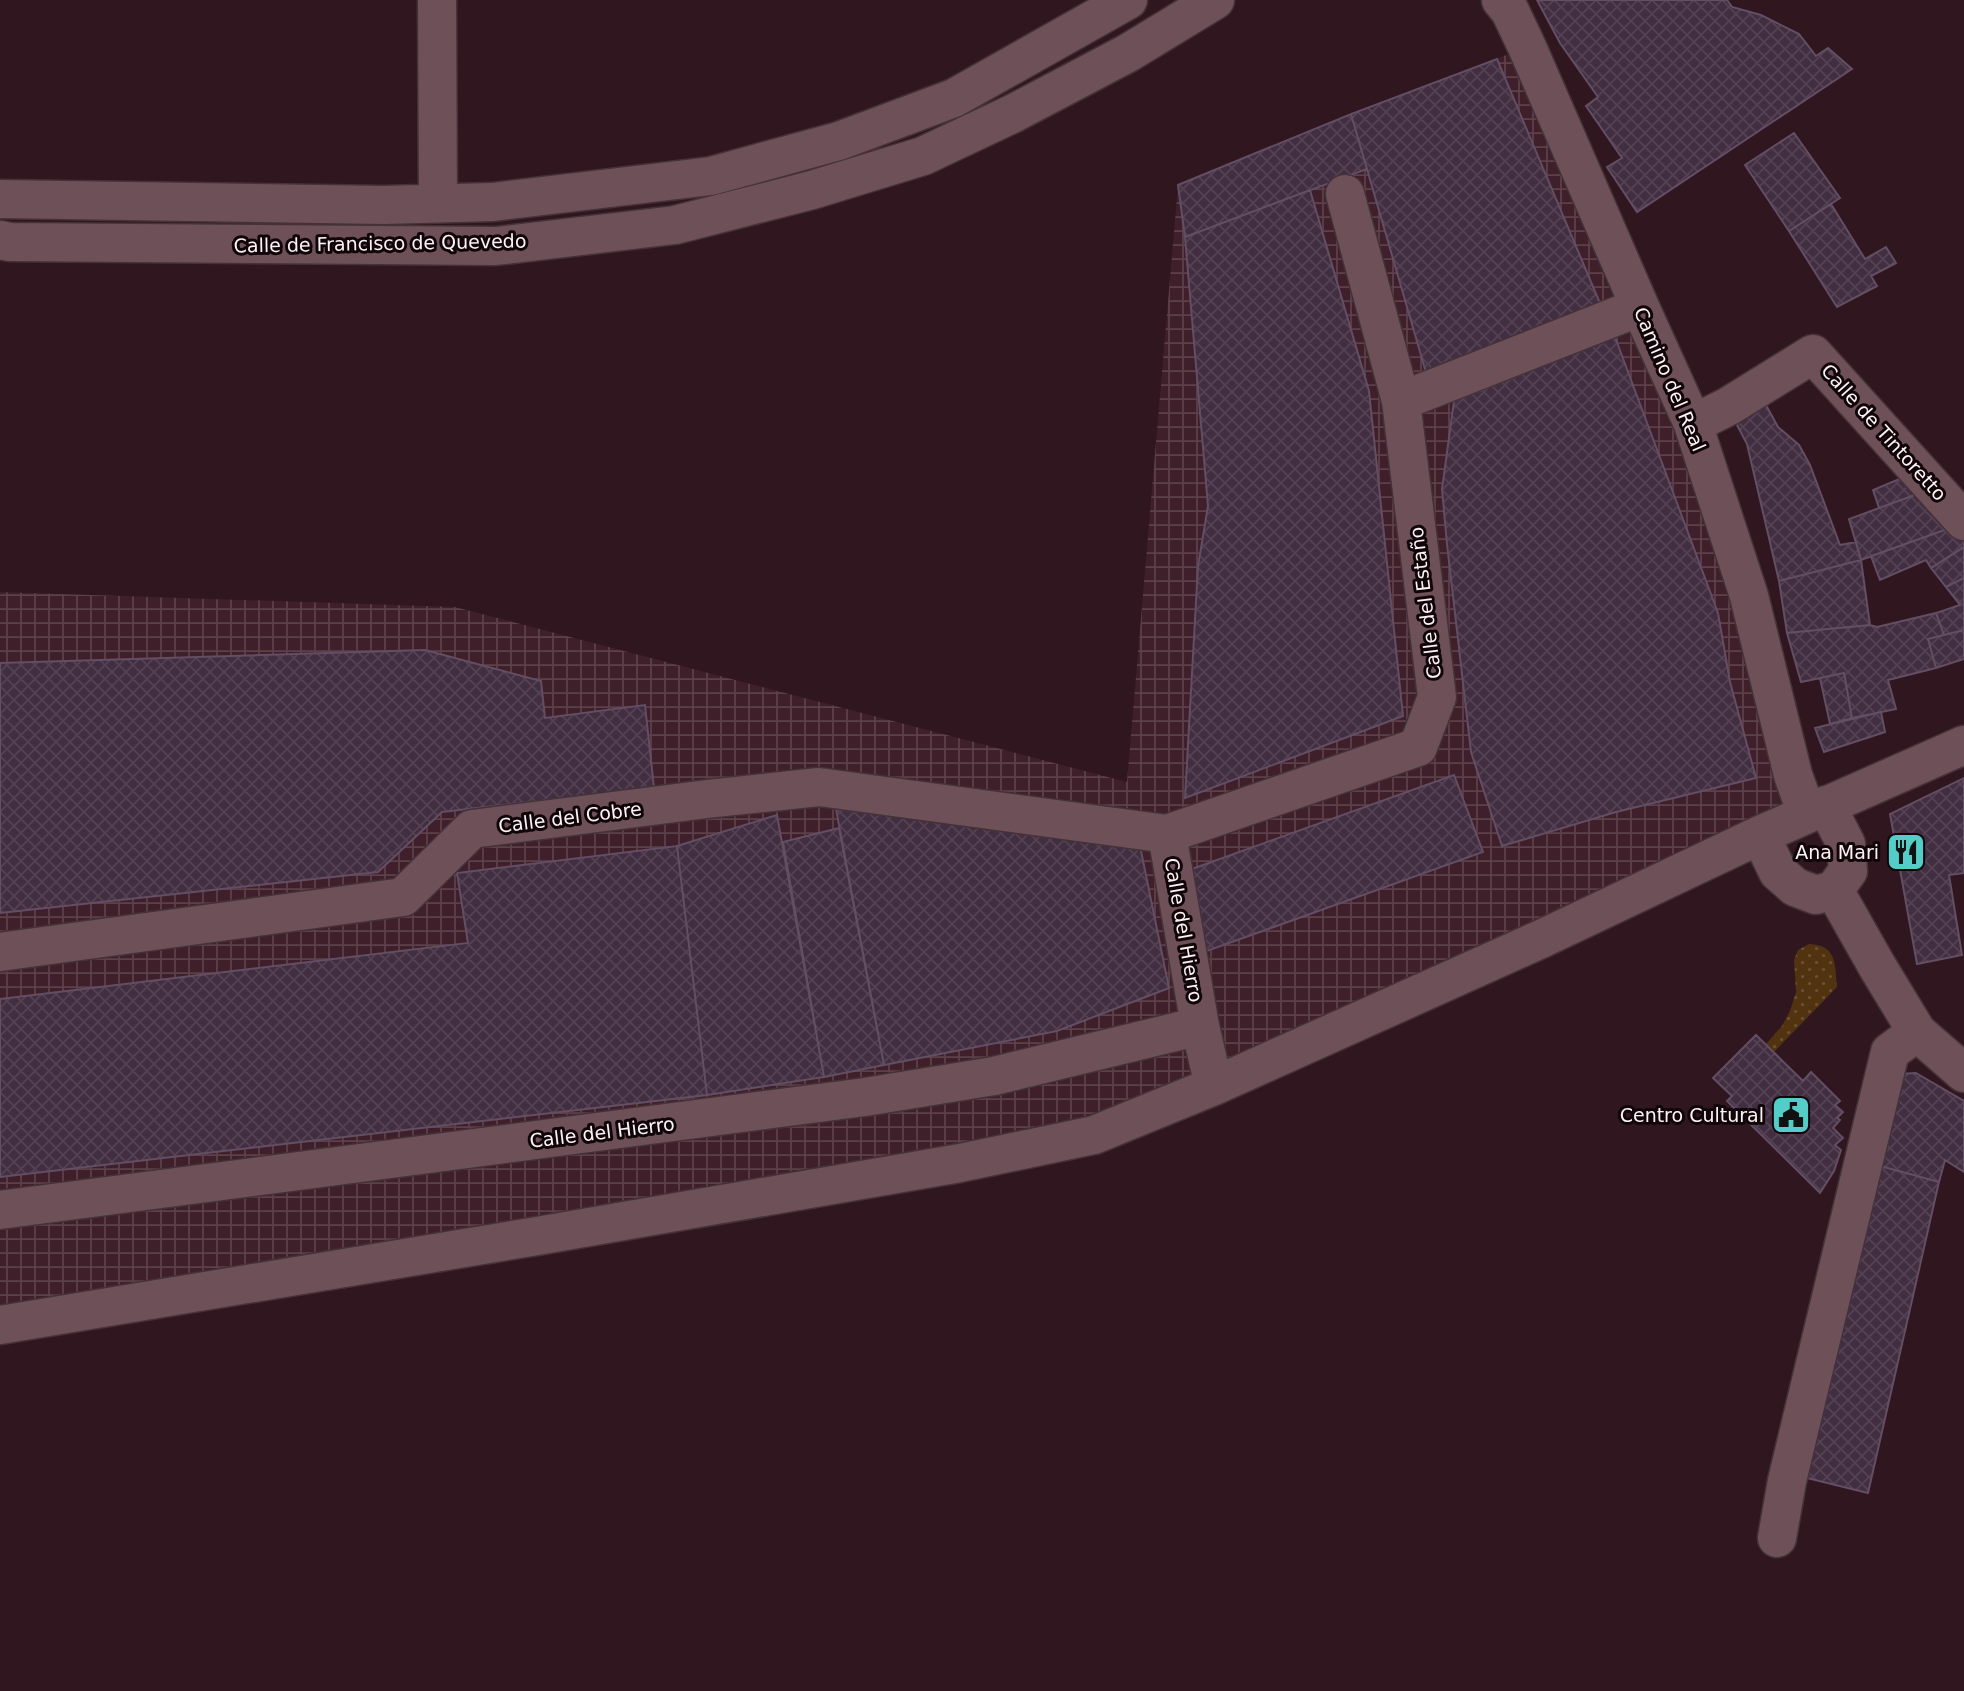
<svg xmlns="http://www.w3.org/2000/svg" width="1964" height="1691" font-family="'DejaVu Sans',sans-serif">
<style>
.industrial{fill:url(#industrial-grid)}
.park{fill:url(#park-dots)}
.building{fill:url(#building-cross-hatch);stroke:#634e63;stroke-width:2}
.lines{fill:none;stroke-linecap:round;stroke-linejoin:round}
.minor-casing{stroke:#443238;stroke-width:41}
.minor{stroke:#6e5058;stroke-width:38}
.labels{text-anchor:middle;stroke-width:6;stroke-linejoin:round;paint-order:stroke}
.street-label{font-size:19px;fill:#fdf2f5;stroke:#100609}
.poi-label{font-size:19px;fill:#fdf2f5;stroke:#100609;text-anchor:end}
</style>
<defs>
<pattern id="industrial-grid" width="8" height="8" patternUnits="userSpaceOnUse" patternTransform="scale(1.75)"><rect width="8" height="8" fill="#3f1f2a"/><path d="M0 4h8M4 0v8" fill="none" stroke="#5c404a"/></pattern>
<pattern id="park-dots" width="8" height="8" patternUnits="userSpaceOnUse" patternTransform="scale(1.75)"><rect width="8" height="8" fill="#51330f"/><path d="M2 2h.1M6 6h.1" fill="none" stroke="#6b5133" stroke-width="1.8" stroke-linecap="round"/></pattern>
<pattern id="building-cross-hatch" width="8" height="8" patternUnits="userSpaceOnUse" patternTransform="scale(1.75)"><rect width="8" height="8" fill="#412e41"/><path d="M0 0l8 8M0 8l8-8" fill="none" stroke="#544254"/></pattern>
</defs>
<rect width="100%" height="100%" fill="#30161f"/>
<!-- industrial -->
<path class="industrial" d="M1527 47 1640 307 1807 814 1094 1135 0 1325V592L455 607 1127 782 1178 185 1351 114Z"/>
<!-- park -->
<path class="park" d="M1809 944C1837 945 1835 964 1837 987L1774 1052 1766 1044 1782 1026 1790 1011 1796 992 1794 960 1798 950Z"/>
<!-- building -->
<path class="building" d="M1537 0H1727L1732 7 1761 15 1799 34 1816 56 1828 48 1852 69 1637 212 1607 167 1622 158 1586 106 1598 97 1560 43Z
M1497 59 1602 308 1427 376 1351 114Z
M1351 114 1367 169 1185 237 1178 185Z
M1794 133 1840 198 1789 231 1745 165Z
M1310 190 1369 391 1403 716 1185 798 1198 566 1208 506 1185 237Z
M1831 204 1865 259 1886 247 1896 263 1871 276 1877 286 1837 307 1789 231Z
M1615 337 1718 613 1730 682 1756 778 1616 812 1502 846 1471 752 1447 544 1442 489 1454 401Z
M1766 405 1778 427 1799 445 1810 465 1840 545 1856 542 1861 560 1779 581 1747 444 1736 423Z
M1909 475 1923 492 1879 508 1873 490Z
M1923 492 1953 527 1861 560 1849 519Z
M1953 527 1964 540V547L1931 568 1926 560 1880 580 1871 556Z
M1964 547V578L1946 587 1931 568Z
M1861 560 1870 625 1787 633 1779 581Z
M1964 578V630L1944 635 1936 613 1960 605 1946 587Z
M1936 613 1944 635 1928 639 1936 668 1888 680 1896 709 1852 718 1844 673 1801 682 1787 633 1870 625 1877 627Z
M1964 630V659L1936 668 1928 639Z
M425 650 541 681 545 718 645 705 654 788 442 812 378 872 0 913V663Z
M1844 673 1852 718 1830 724 1820 678Z
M1881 712 1885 732 1824 752 1815 728Z
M1454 775 1483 852 1207 951 1192 869Z
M1964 778V873L1949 875 1962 955 1917 964 1890 814Z
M836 809 1140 846 1169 988 1057 1031 884 1065Z
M777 815 824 1077 707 1095 677 846Z
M839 828 884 1065 824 1077 783 842Z
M677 846 707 1095 0 1177V999L468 943 457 873Z
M1756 1035 1803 1081 1811 1072 1840 1101 1835 1105 1843 1112 1837 1118 1840 1120 1833 1128 1843 1138 1835 1145 1841 1150 1834 1171 1820 1193 1727 1101 1732 1096 1713 1078Z
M1916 1073 1964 1101V1172L1945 1160 1939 1182 1873 1164 1898 1074Z
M1873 1164 1939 1182 1868 1493 1803 1477Z"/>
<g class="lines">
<!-- minor casing -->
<g class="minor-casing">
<path id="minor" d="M437 0 438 203
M1501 0 1510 11 1527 47 1640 307 1693 424 1749 596 1793 775 1807 814
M0 199 383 205 493 202 711 176 839 141 954 98 1128 0
M0 240 10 242 496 246 675 225 812 190 923 156 1012 114 1128 53 1215 0
M1401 401 1640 307
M1693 424 1729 406 1813 354 1964 521
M1167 834 1200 1026 1214 1086
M1760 835 1778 872 1795 887 1816 895 1834 890 1848 871 1846 844 1826 805
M1834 890 1877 966 1917 1032 1964 1073
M0 952 403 897 472 829 707 799 819 787 1167 834 1418 747 1437 697 1401 401 1345 194
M0 1210 865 1097 994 1076 1200 1026
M0 1325 537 1236 960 1163 1094 1135 1214 1086 1541 939 1760 835 1964 745
M1777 1538 1787 1481 1890 1052 1917 1032"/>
</g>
<!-- minor -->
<use href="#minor" class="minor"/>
</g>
<!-- icons -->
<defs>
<g id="restaurant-square" transform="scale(2.0125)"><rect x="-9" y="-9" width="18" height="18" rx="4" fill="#54cdc8" stroke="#100609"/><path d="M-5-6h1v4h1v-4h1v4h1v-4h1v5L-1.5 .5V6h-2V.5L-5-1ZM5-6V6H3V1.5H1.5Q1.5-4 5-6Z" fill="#111"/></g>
<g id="civic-square" transform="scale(2.0125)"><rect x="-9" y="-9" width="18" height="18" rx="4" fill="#54cdc8" stroke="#100609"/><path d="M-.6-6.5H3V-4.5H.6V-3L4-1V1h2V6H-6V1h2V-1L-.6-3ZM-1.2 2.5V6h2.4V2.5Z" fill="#111"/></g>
</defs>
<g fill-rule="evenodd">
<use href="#restaurant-square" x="1906" y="852"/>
<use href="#civic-square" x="1791" y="1115"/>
</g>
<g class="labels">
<!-- street labels -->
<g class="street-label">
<text transform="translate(380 243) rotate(-1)" y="7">Calle de Francisco de Quevedo</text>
<text transform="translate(1670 379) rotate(67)" y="7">Camino del Real</text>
<text transform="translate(1884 432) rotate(48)" y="7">Calle de Tintoretto</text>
<text transform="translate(1425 603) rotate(-97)" y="7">Calle del Estaño</text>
<text transform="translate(570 817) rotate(-7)" y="7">Calle del Cobre</text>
<text transform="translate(1184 930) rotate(80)" y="7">Calle del Hierro</text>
<text transform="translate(602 1132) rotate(-7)" y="7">Calle del Hierro</text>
</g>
<!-- poi labels -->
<g class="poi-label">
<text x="1879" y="859">Ana Mari</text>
<text x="1764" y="1122">Centro Cultural</text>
</g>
</g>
</svg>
